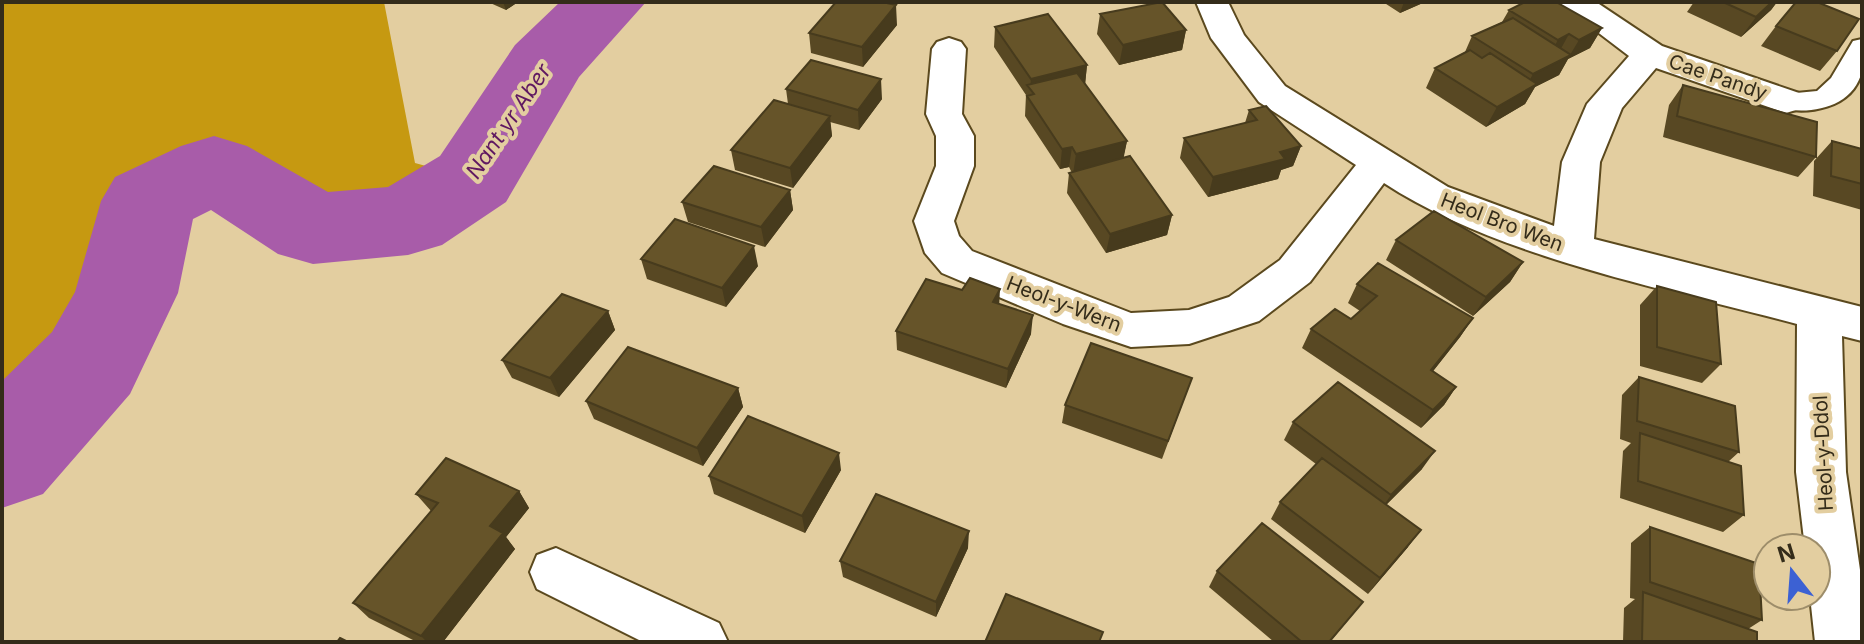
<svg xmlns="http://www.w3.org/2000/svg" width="1864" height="644" font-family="Inter,sans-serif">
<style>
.forest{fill:#c69911}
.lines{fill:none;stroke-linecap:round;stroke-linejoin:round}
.river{fill:#a85ca9;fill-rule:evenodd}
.lane-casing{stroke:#5b491e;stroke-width:4}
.street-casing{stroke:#5b491e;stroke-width:4}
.lane{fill:#fff;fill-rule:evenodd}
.street{fill:#fff;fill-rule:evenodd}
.wall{fill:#584823}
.shaded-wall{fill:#473b1d}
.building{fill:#665429;stroke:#473b1d;stroke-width:2}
.labels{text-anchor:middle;stroke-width:8;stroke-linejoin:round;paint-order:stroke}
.street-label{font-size:20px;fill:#342c1a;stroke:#e3cea0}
.water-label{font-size:22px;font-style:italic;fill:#5f1861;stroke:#e3cea0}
</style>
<rect width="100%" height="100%" fill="#e3cea0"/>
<!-- forest -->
<path class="forest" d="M2 2H384L415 163 473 179 408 220 313 229 214 169 149 201 126 293 91 363 2 458Z"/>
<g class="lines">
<!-- river -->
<path class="river" d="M560 2H646L579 77 506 202 442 245 408 255 313 264 278 254 211 210 193 219 178 293 130 394 43 494 2 508V381L52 332 75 292 101 201 115 177 181 146 214 136 247 146 328 192 388 187 440 156 515 45Z"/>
<!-- lane casing -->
<g class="lane-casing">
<path id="lane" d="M1862 39C1862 49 1864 62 1862 71 1853 109 1807 116 1776 107L1772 101 1776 95 1817 91 1831 78 1853 41Z"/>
</g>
<!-- street casing -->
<g class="street-casing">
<path id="street" d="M1196 2H1228L1244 35 1285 86 1448 187 1554 226 1562 162 1587 104 1629 56 1558 2H1596L1662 46 1799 93 1804 101 1799 109 1786 113 1656 68 1622 108 1600 162 1594 239 1862 307V341L1842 336 1846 472 1862 584V642H1815L1810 596H1816V548H1805L1796 472 1797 324C1666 289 1497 257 1384 183L1310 282 1259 321 1189 344 1131 347 1063 324 942 273 925 253 914 221 936 166V136L926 114 932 49 937 42 949 38 961 42 966 49 962 114 974 136V166L954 221 959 236 972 251 1131 313 1189 310 1229 297 1280 260 1356 165 1259 102 1211 38Z
M556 548 719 623 728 642H643L537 589 530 572 537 555Z"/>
</g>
<!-- lane -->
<use href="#lane" class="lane"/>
<!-- street -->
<use href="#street" class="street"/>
</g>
<!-- wall -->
<path class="wall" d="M488 2H518L506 10Z
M1383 2H1425L1400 13Z
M1694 2H1777L1771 10 1741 37 1687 12Z
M1509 10 1602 28 1590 48 1568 59 1559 75 1535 87 1525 104 1486 127 1426 88 1435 68 1465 52 1472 36 1502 22Z
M1100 14 1186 30 1182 50 1119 65 1097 34Z
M897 25 863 67 811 53 809 33Z
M1776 26 1837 51 1820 71 1761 46Z
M995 27 1087 65 1085 84 1127 141 1123 158 1172 215 1167 235 1106 253 1067 193 1069 173H1072L1069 167 1060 169 1025 116 1026 95 994 47Z
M1683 85 1816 157 1798 177 1663 137 1669 105Z
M786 89 882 99 859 130 830 122 832 136 793 188 735 170 731 150 788 104Z
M1249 110 1301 146 1293 166 1281 170 1278 179 1208 197 1180 158 1184 138 1245 123Z
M1832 141 1862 149V210L1813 196 1814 161Z
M790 190 793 210 765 247 688 222 682 202Z
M1396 240 1523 262 1510 282 1473 316 1386 260Z
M641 259 758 266 726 307 647 279Z
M1357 284 1473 318 1460 337 1433 371 1456 387 1444 405 1421 428 1302 348 1311 329 1351 319 1360 311 1348 303Z
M1657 286 1721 364 1702 383 1640 366V305Z
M999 304 1031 334 1006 388 897 350 896 331Z
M608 311 615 330 559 397 512 378 502 360Z
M1639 377 1739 452 1728 462 1744 515 1723 532 1620 498 1623 451 1631 443 1620 439 1622 395Z
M1192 378 1162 459 1062 423 1065 405Z
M738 388 743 407 703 466 594 419 586 401Z
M1293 422 1422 469 1386 505 1408 547 1368 594 1271 519 1280 502 1316 464 1284 440Z
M841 470 805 533 714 494 709 476Z
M519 491 529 508 506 537 515 549 443 642H417L369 618 353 603 431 511 416 494Z
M1650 527 1762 620 1748 629 1757 642H1623L1624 608 1635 599 1630 598 1631 543Z
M968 548 936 617 843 577 840 561Z
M1217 571 1363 602 1330 642H1274L1209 587Z"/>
<!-- shaded-wall -->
<path class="shaded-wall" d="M503 2H518L506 10Z
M1404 2H1425L1400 13Z
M1772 2H1777L1771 10 1741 37 1756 17Z
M896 5 897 25 863 67 862 47Z
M1602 28 1590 48 1568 59 1559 75 1535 87 1525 104 1486 127 1497 107 1523 92 1533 74 1570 55 1579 40Z
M1186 30 1182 50 1119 65 1123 45Z
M1569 34 1558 54 1547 59 1558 40Z
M1087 65 1085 85 1034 94 1030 89 1031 79Z
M881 79 882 99 859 130 858 110Z
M830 116 832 136 793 188 790 168Z
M1127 141 1123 161 1073 174 1076 154Z
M1301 146 1293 166 1281 170 1278 179 1208 197 1213 177 1280 152Z
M1072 147 1069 167 1060 169 1062 149Z
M790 190 793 210 765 247 761 227Z
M1172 215 1167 235 1106 253 1110 234Z
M754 246 758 266 726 307 722 288Z
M1523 262 1510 282 1473 316 1486 297Z
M1000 289 999 308 993 302Z
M608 311 615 330 559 397 550 378Z
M1033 315 1031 334 1006 388 1008 369Z
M1473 318 1460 337 1419 389 1431 370Z
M1456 387 1444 405 1421 428 1433 410Z
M738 388 743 407 703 466 697 448Z
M1435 451 1422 469 1379 512 1391 495Z
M839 453 841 470 805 533 802 516Z
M519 491 529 508 506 537 515 549 443 642H427L421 636 490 526Z
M1421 530 1408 547 1368 594 1380 578Z
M969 531 968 548 936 617V602Z"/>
<!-- building -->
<path class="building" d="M836 2H882L896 5 862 47 809 33Z
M1162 2 1186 30 1123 45 1100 14Z
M1525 2H1556L1602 28 1579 40 1569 34 1558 40 1509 10Z
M1723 2H1772L1756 17Z
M1796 2H1817L1859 19 1837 51 1776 26Z
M1048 14 1087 65 1031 79 995 27Z
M1513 18 1571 55 1533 74 1472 36Z
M1470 50 1482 58 1490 53 1537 84 1497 107 1435 68Z
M811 60 881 79 858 110 786 89Z
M1077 73 1127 141 1076 154 1072 147 1062 149 1027 96 1034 94 1027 85Z
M1683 85 1817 122 1816 157 1677 116Z
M774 100 830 116 790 168 731 150Z
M1266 106 1301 146 1280 152 1285 159 1213 177 1184 138 1257 120 1249 110Z
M1832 141 1862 149V184L1831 176Z
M1130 156 1172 215 1110 234 1069 173Z
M714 166 790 190 761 227 682 202Z
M1434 211 1523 262 1486 297 1396 240Z
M675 219 754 246 722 288 641 259Z
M1378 263 1473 318 1431 370 1456 387 1433 410 1311 329 1335 309 1351 319 1377 296 1357 284Z
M970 278 1000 289 993 302 1033 315 1008 369 896 331 926 279 962 290Z
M1657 286 1716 302 1721 364 1657 347Z
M562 294 608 311 550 378 502 360Z
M1091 343 1192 378 1168 441 1065 405Z
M628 347 738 388 697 448 586 401Z
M1639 377 1735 406 1739 452 1637 421Z
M1338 382 1435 451 1391 495 1293 422Z
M748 416 839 453 802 516 709 476Z
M1640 433 1741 466 1744 515 1638 481Z
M446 458 519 491 490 526 503 533 421 636 353 603 438 503 416 494Z
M1322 458 1421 530 1380 578 1280 502Z
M876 494 969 531 936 602 840 561Z
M1262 523 1363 602 1329 642H1302L1217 571Z
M1650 527 1759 564 1762 620 1650 582Z
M1643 592 1757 632V642H1642Z
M1006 594 1103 632 1099 642H985Z
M340 638 348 642H337Z"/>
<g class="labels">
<!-- street labels -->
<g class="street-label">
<text transform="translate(1718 77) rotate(19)" y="7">Cae Pandy</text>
<text transform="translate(1502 222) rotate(21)" y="7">Heol Bro Wen</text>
<text transform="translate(1064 304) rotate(21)" y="7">Heol-y-Wern</text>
<text transform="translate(1823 453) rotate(-93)" y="7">Heol-y-Ddol</text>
</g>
<!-- water labels -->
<g class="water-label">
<text transform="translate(508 121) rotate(-56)" y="8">Nant yr Aber</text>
</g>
</g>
<!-- border -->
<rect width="1864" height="644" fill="none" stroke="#342c1a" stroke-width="8"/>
<!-- north arrow -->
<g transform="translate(1792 572) rotate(343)"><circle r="38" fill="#e3cea0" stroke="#9d8d6a" stroke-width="2"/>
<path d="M0-6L14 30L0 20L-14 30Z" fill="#3c61d3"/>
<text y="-12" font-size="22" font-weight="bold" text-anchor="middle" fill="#342c1a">N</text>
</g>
</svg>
